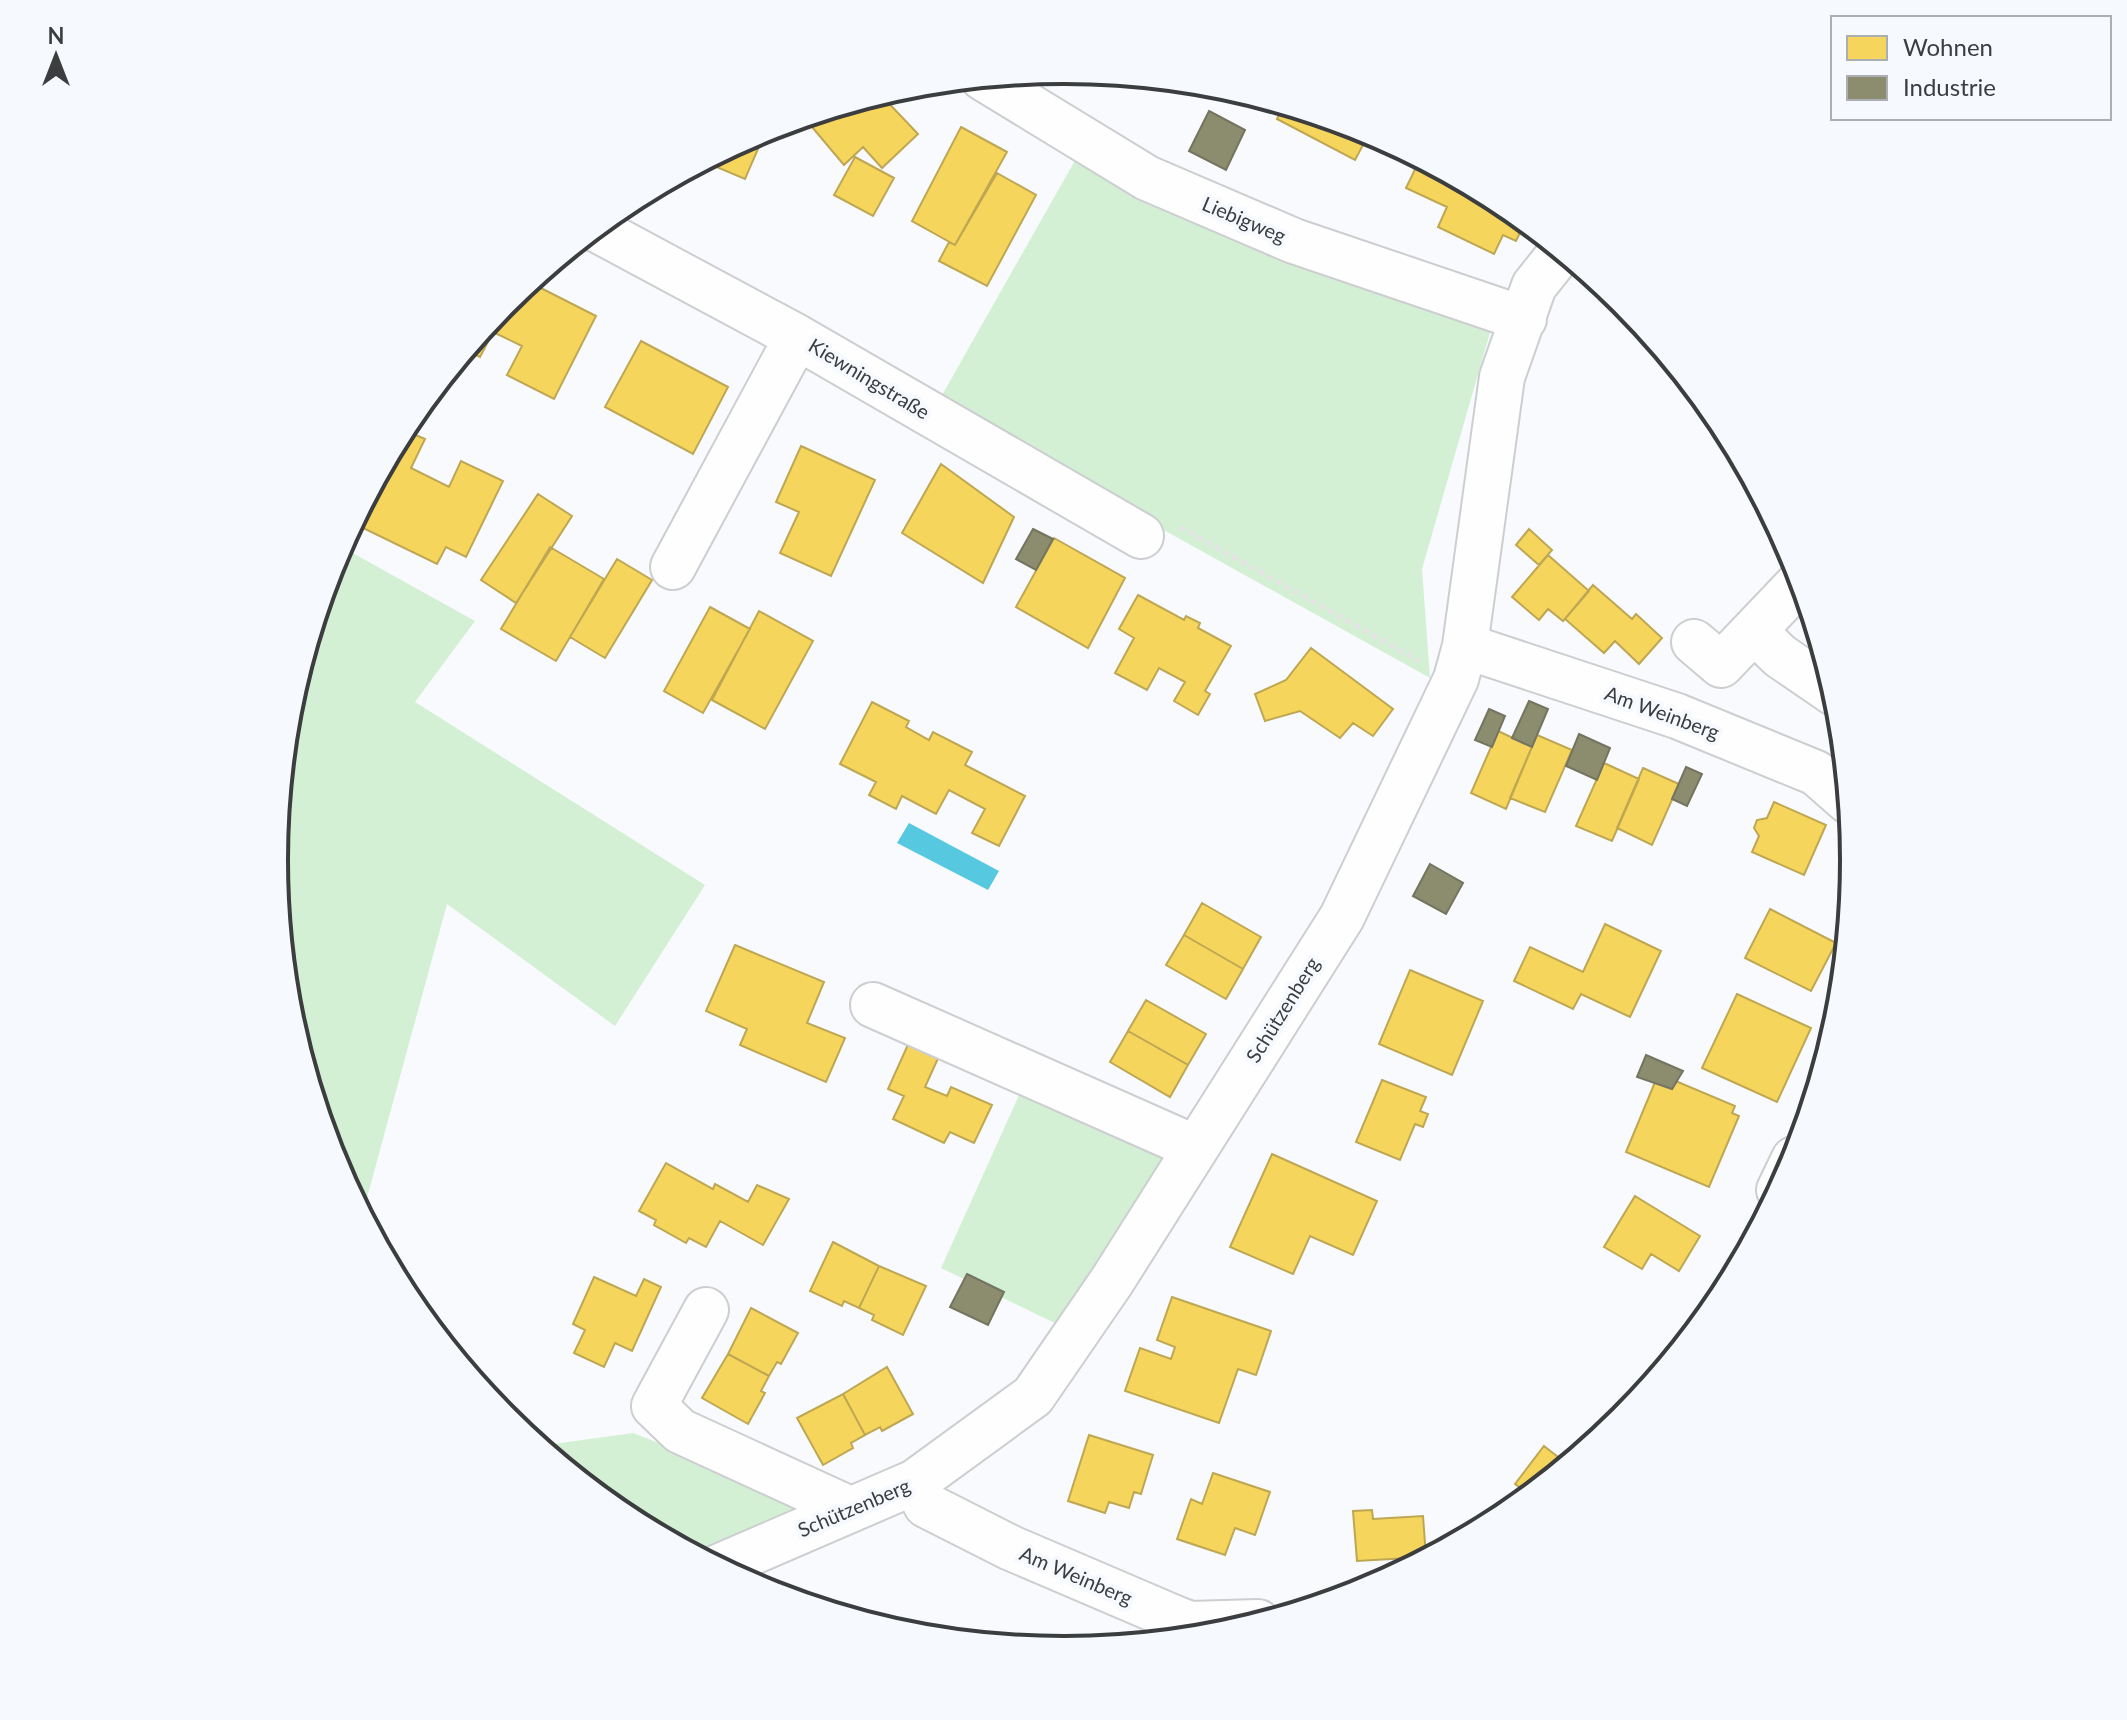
<svg xmlns="http://www.w3.org/2000/svg" width="2127" height="1720" font-family="Lato,sans-serif">
<style>
.green{fill:#d4f0d4}
.water{fill:#56c9e1}
.homes{fill:#f6d55c;stroke:#bea753;stroke-width:2}
.industry{fill:#8c8c6e;stroke:#747460;stroke-width:2}
.lines{fill:none;stroke-linecap:round;stroke-linejoin:round}
.minor-casing{stroke:#ccced0;stroke-width:48}
.path{stroke:#e3e3e4;stroke-width:5;stroke-dasharray:6 4;stroke-linecap:butt}
.minor{stroke:#fefeff;stroke-width:44}
.labels{text-anchor:middle;stroke-width:8;stroke-linejoin:round;paint-order:stroke}
.street-label{font-size:20px;fill:#3b3d3f;stroke:#f6faff}
.rim{fill:none;stroke:#3b3d3f;stroke-width:4}
</style>
<rect width="100%" height="100%" fill="#f8fafd"/>
<!-- green -->
<path class="green" d="M1077 157 1493 322 1422 569 1430 678 937 404Z
M340 546 475 621 415 702 705 885 615 1026 447 904 362 1216 333 1162 289 1014 274 860 289 705 334 557Z
M1025 1082 1181 1150 1063 1327 941 1268Z
M633 1433 817 1505 698 1556 624 1517 539 1446Z"/>
<!-- water -->
<path class="water" d="M909 823 999 871 988 890 897 843Z"/>
<!-- homes -->
<path class="homes" d="M880 94 918 134 882 168 863 147 844 165 812 127 831 109Z
M1284 105 1366 130 1370 132 1355 160 1277 119Z
M961 127 1007 152 955 245 912 221Z
M767 128 745 179 707 163 709 158Z
M855 157 894 178 873 216 834 195Z
M1420 159 1503 203 1525 222 1516 241 1503 235 1494 254 1438 227 1447 207 1406 188Z
M997 173 1036 195 987 286 939 261 949 242 955 245Z
M529 282 596 316 554 399 507 375 522 346 493 332 480 357 465 350 505 301Z
M641 341 728 387 693 454 605 407Z
M402 429 425 439 411 468 449 487 461 461 503 481 466 557 446 547 437 564 359 526 369 506 363 503Z
M801 446 875 480 831 576 780 553 799 512 776 502Z
M941 464 1014 517 983 583 902 533Z
M538 494 572 516 516 603 481 580Z
M1529 529 1552 550 1539 565 1516 545Z
M1054 538 1125 578 1088 648 1016 607Z
M550 547 604 579 556 661 501 629Z
M1548 555 1589 591 1563 621 1548 609 1539 620 1512 597Z
M617 559 652 580 605 658 570 637Z
M1593 585 1632 619 1636 614 1662 638 1639 664 1615 641 1604 653 1565 619Z
M1138 595 1184 620 1186 616 1200 623 1198 628 1231 646 1205 691 1210 694 1198 715 1174 701 1185 682 1159 668 1147 690 1115 673 1134 638 1119 629Z
M710 607 750 629 703 713 664 691Z
M759 611 813 641 765 729 712 700Z
M1311 648 1393 709 1373 736 1353 723 1340 738 1300 711 1265 721 1255 694 1286 680Z
M872 702 909 721 906 727 929 740 933 732 972 752 965 765 1025 796 999 846 972 833 985 809 949 790 936 814 902 796 896 809 869 795 876 782 840 764Z
M1498 731 1532 747 1506 809 1471 793Z
M1537 735 1572 750 1545 812 1510 798Z
M1604 763 1639 779 1612 841 1576 826Z
M1643 768 1679 784 1652 845 1617 828Z
M1774 802 1826 825 1804 875 1752 852 1759 836 1754 828 1757 820 1767 818Z
M1202 903 1261 937 1243 969 1184 935Z
M1770 909 1836 943 1811 991 1745 958Z
M1605 924 1661 951 1630 1017 1581 994 1573 1009 1514 981 1530 947 1583 972Z
M1184 935 1243 969 1226 999 1166 965Z
M735 945 824 982 807 1023 845 1038 826 1082 740 1045 747 1029 706 1011Z
M1410 970 1483 1001 1452 1075 1379 1044Z
M1737 994 1811 1028 1777 1102 1702 1068Z
M1146 1000 1206 1034 1188 1065 1128 1031Z
M1128 1031 1188 1065 1170 1097 1110 1062Z
M910 1040 940 1054 925 1087 947 1096 951 1087 992 1105 974 1143 950 1132 944 1143 893 1119 904 1096 888 1089Z
M1382 1080 1426 1097 1420 1111 1428 1114 1423 1127 1415 1124 1400 1160 1356 1142Z
M1655 1082 1672 1089 1676 1082H1678L1735 1106 1732 1113 1739 1116 1709 1187 1626 1152Z
M1272 1154 1377 1201 1353 1255 1310 1236 1293 1274 1230 1247Z
M666 1163 713 1189 715 1184 748 1202 757 1185 789 1199 763 1245 720 1221 706 1247 689 1238 686 1243 654 1225 656 1220 639 1211Z
M1635 1196 1700 1236 1679 1271 1651 1254 1642 1269 1604 1247Z
M833 1242 879 1266 859 1308 844 1301 842 1306 810 1291Z
M879 1266 926 1286 903 1335 872 1320 874 1315 859 1308Z
M594 1277 636 1296 644 1279 661 1287 632 1351 615 1343 604 1367 574 1353 585 1330 573 1324Z
M1172 1297 1271 1331 1256 1375 1238 1369 1219 1423 1125 1391 1140 1348 1171 1359 1175 1347 1157 1340Z
M751 1308 798 1333 781 1364 777 1362 769 1376 728 1354Z
M728 1354 769 1376 761 1391 765 1393 748 1424 702 1398Z
M887 1367 913 1414 882 1431 880 1427 865 1435 843 1394Z
M843 1394 865 1435 851 1443 853 1448 823 1465 797 1418Z
M1089 1435 1153 1455 1141 1494 1134 1492 1129 1508 1109 1502 1105 1513 1068 1501Z
M1544 1446 1567 1464 1516 1505 1526 1492 1515 1484Z
M1213 1473 1270 1492 1255 1535 1235 1528 1225 1555 1177 1539 1191 1499 1202 1504Z
M1372 1510 1373 1519 1423 1516 1426 1557 1357 1561 1353 1511Z"/>
<!-- industry -->
<path class="industry" d="M1209 111 1245 130 1226 170 1189 151Z
M1033 529 1053 539 1036 570 1016 559Z
M1529 701 1548 709 1532 747 1512 738Z
M1489 709 1505 716 1492 747 1475 740Z
M1579 734 1610 748 1597 780 1566 766Z
M1686 767 1702 774 1687 806 1672 799Z
M1430 864 1463 883 1446 914 1413 896Z
M1646 1055 1683 1071 1672 1089 1637 1077Z
M967 1274 1004 1292 988 1325 950 1307Z"/>
<g class="lines">
<!-- minor casing -->
<g class="minor-casing">
<path id="minor" d="M983 78 1147 178 1294 241 1524 319
M594 228 797 337 1141 536
M673 567 797 337
M1754 631 1780 656 1834 693
M1694 642 1721 665 1801 581
M1465 646 1677 716 1816 773 1848 801
M873 1005 1196 1148
M1779 1190 1794 1159
M706 1310 654 1406 680 1431 850 1509
M915 1482 926 1505 1011 1548 1177 1619 1190 1624 1258 1622
M718 1567 915 1482 1033 1396 1112 1281 1342 917 1456 679 1465 646 1502 377 1534 286 1561 252"/>
</g>
<!-- path -->
<path class="path" d="M1180 527 1419 661"/>
<!-- minor -->
<use href="#minor" class="minor"/>
</g>
<g class="labels">
<!-- street labels -->
<g class="street-label">
<text transform="translate(1244 220) rotate(23)" y="7">Liebigweg</text>
<text transform="translate(869 379) rotate(31)" y="7">Kiewningstraße</text>
<text transform="translate(1662 713) rotate(20)" y="7">Am Weinberg</text>
<text transform="translate(1283 1010) rotate(-58)" y="7">Schützenberg</text>
<text transform="translate(854 1508) rotate(-23)" y="7">Schützenberg</text>
<text transform="translate(1076 1576) rotate(23)" y="7">Am Weinberg</text>
</g>
</g>
<!-- crop -->
<path d="M0 0H2127V1720H0ZM288 860a776 776 0 1 1 1552 0a776 776 0 1 1-1552 0Z" fill="#f6faff" fill-rule="evenodd"/>
<path class="rim" d="M288 860a776 776 0 1 1 1552 0a776 776 0 1 1-1552 0Z"/>
<!-- legend -->
<rect x="1831" y="16" width="280" height="104" fill="#f6faff" stroke="#abaeb2" stroke-width="2"/>
<rect x="1847" y="36" width="40" height="24" fill="#f6d55c" stroke="#abaeb2" stroke-width="2"/>
<text x="1903" y="56" font-size="24" fill="#3b3d3f">Wohnen</text>
<rect x="1847" y="76" width="40" height="24" fill="#8c8c6e" stroke="#abaeb2" stroke-width="2"/>
<text x="1903" y="96" font-size="24" fill="#3b3d3f">Industrie</text>
<!-- north arrow -->
<g transform="translate(56 56)" stroke="#f6faff" stroke-width="6" paint-order="stroke">
<path d="M0-6L14 30L0 20L-14 30Z" fill="#3b3d3f"/>
<text y="-12" font-size="22" font-weight="bold" text-anchor="middle" fill="#3b3d3f">N</text>
</g>
</svg>
